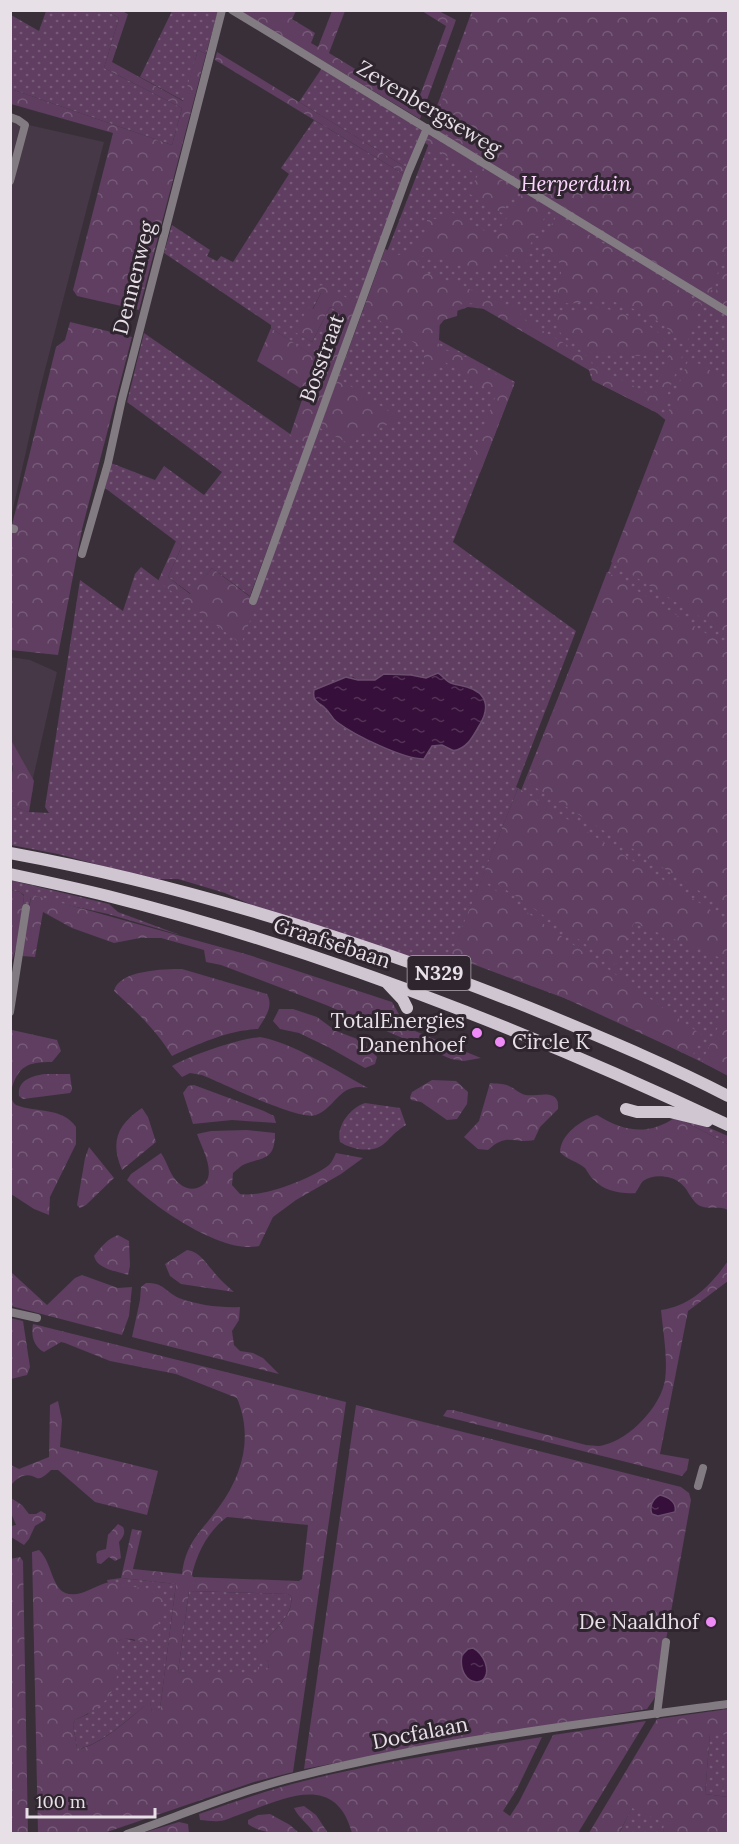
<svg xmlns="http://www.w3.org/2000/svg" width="739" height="1844" font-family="Lora,serif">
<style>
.built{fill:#463847}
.green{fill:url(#green-dots);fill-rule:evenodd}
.forest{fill:url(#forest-crowns);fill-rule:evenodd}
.water{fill:url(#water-ripples);stroke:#6b4e6e;stroke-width:1.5}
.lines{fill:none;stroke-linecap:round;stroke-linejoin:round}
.street{stroke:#827c82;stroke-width:8}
.primary{stroke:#d0c6d1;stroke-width:12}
.poi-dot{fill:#ef8bf7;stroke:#2f252f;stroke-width:2}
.labels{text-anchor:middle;stroke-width:6;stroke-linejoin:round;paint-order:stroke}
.shield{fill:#2f252f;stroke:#b0a8b0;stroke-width:1.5}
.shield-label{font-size:20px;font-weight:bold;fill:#e7e0e7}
.street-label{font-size:21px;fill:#e7e0e7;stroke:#2f252f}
.park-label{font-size:21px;font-style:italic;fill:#fcd5ff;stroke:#2f252f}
.poi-label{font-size:21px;fill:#e7e0e7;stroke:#2f252f;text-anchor:end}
</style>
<defs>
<pattern id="green-dots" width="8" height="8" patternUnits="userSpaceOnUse" patternTransform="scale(1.5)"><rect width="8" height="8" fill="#5f3e61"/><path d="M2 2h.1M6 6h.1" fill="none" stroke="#765a78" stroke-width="1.8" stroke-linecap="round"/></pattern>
<pattern id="forest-crowns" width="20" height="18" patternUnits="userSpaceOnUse" patternTransform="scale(1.5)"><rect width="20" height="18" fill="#5f3e61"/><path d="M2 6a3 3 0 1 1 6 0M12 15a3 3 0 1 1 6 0" fill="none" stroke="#765a78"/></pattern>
<pattern id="water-ripples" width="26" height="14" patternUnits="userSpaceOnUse" patternTransform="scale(1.5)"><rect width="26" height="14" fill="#36103a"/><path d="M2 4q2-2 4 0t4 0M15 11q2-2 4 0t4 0" fill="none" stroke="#533256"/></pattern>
</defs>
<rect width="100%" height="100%" fill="#392f39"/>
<!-- built -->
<path class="built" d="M11 121 104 142 40 389 11 518Z
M10 657 30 660 57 672 24 818 11 814Z"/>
<!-- green -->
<path class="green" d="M46 11H111L110 13 119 18 104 68 182 108 172 145 11 89V15L39 31Z
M172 11H218L206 54 198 50 184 101 140 77Z
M472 11H728V1075L591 1008 451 956 446 970 254 906 225 893 178 879H152L58 854 11 845 10 806 29 812 49 813 45 807 80 580 123 611 135 574 141 567 241 643 363 310 364 311 435 128 430 125ZM468 307 485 309 587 364 592 380 657 413 668 422 461 941 454 949 518 788 516 787 576 631 453 542 515 382 439 340 440 317ZM438 673 449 682 474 689 454 751 442 745 432 746 428 751 405 756 345 727 331 717 328 710 323 706 353 677 358 680H376L384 674 411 675 426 678Z
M322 68 422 129 407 168 299 102Z
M314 120 405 175 357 303 321 293 312 310 309 308 296 332 312 342 330 307 340 312 322 362 271 328V325L164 253 172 225 210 250 207 256 217 261 221 256 233 262 289 174 281 168Z
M144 333 306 445 250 596 212 568 191 594 168 577 182 546 105 488 111 463 155 480 164 466 204 495 222 472 127 402Z
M10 880 109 904 118 912 180 935 108 914 31 897 29 906 23 905 24 895 20 892 11 890Z
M365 1103 400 1108 406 1125C386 1136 387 1153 358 1149 351 1147 346 1146 340 1142 336 1126 350 1108 365 1103Z
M676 1117 689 1119 728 1136V1144Z
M121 1578 176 1584 160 1709 152 1713 150 1702C129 1718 105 1742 79 1749L77 1748 73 1724 75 1720 88 1714 118 1641 124 1638 135 1641 124 1588 108 1583 107 1580Z
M189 1591 288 1594 291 1596C294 1615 273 1631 262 1644L266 1660 269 1662 268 1682 178 1672Z
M710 1733 728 1735V1797L705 1794Z
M632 1807 665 1822 663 1833 619 1834Z"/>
<!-- forest -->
<path class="forest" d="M278 10 296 11 292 19 315 33 311 43 318 47 332 11H345L329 53 416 106 446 26 422 11H439L456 20 420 119 240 11Z
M111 11H122L128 14 112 62 183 101 198 50 206 54 139 310 77 296 73 290 113 133 11 104V89L172 145 182 108 104 68 119 18 110 13Z
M474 11H728V246L709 296 433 126Z
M217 52 407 168 405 175 215 60Z
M428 134 516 189 502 213 468 193 478 175 425 143Z
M523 193 549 209 530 245 526 264 503 254H499L488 269 481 273 438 257 421 256 418 260V266L424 272 469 289 502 305 513 306 526 321 591 359 592 365 653 396 673 346 684 351 660 414 592 380V372L475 304 468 303 458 305 457 316 444 320 439 326 436 335 438 343 445 350 466 357 514 385 480 473 468 466 496 395 442 360 427 373 424 374V349L363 310 385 249 399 255 412 251 427 233V220L443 218 451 212 490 234 497 233Z
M557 215 702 304 687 342C676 337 670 330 660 323 649 314 622 304 608 300 590 297 573 309 557 300 559 269 572 264 539 247Z
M728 259V308L713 299Z
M321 285 357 303 306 445 290 435 305 391 257 361 271 328 323 362 340 312 330 307 312 342 295 332 308 308 313 309 321 293 317 291Z
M591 308C612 306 651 323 665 339 650 367 631 352 608 352 601 352 597 355 589 352L561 334 556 323 559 314 579 313Z
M70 322 132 337 82 529 58 655 11 650V529L56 347 65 340Z
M689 358 728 381V634L611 562Z
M338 378 396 416V419L393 423 359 435 353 446 320 428Z
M176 541 182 546 168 577 190 594 212 568 257 602 241 644 158 581Z
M607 572 728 647V909L527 782Z
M11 740 34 781 29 812 11 806V778L13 768 11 761Z
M518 788 728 921V961L634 923 616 965 489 878 485 883 702 1035 692 1057 560 996 451 955Z
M11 890 20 892 24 896 17 945 11 964Z
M33 895 249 955 392 1002 405 1025 410 1029 481 1058 464 1061 451 1059 326 1005 221 965 206 962 204 950 161 938H140L114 943 72 928 43 912 35 957 22 956 31 897Z
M182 969 267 994C274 1007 265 1017 258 1029 230 1030 198 1044 172 1056 156 1030 136 1011 114 991 119 970 164 969 182 969Z
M727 1007H728V1076L702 1062Z
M279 1009H293L317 1017 336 1031 360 1040 377 1057 375 1064 365 1068 328 1047 299 1033 280 1029 273 1021Z
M12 1030 57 1040 61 1051 52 1062C27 1062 18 1066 11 1091Z
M260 1037C291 1042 339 1072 368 1088 339 1082 337 1107 316 1115 299 1121 222 1083 202 1075L190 1073 182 1077 172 1066C194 1054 235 1040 260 1037Z
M45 1074H70L72 1090 70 1093 23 1099 19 1096C17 1080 32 1076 45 1074Z
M432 1080 456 1081 468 1092 467 1104 457 1119 447 1120 421 1102 411 1100 410 1097 412 1092Z
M490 1083C496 1084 503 1083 509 1086 514 1088 520 1094 526 1095 538 1097 560 1087 558 1109L540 1127 534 1140C512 1144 508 1132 488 1150L478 1149 464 1137 479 1121Z
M194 1085 264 1111 274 1116 276 1123 232 1120 193 1124 183 1093 188 1086Z
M10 1094 13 1102 16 1105C36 1113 63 1107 76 1127V1144L50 1197 49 1215 34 1209 11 1194Z
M142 1108 148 1117 156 1142 122 1170C110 1142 117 1125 142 1108Z
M597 1115C625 1132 648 1136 676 1117L728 1144V1210C719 1205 706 1211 697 1204 690 1198 687 1187 679 1182 670 1175 652 1174 643 1181 640 1184 638 1190 635 1193 621 1194 604 1191 594 1180 590 1177 588 1172 585 1168 577 1161 567 1160 560 1152 561 1134 581 1120 597 1115Z
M247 1130 275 1133C275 1160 264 1157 245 1164 240 1166 237 1170 233 1173L232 1185 240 1194C262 1198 311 1179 329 1165 332 1162 334 1157 336 1153L363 1158 341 1174 296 1200 273 1217 259 1246C223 1255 152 1206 127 1180L131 1174 161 1153C168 1163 170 1177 180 1184 184 1188 192 1190 197 1188 221 1180 202 1149 197 1134L211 1131Z
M89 1147 114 1178 86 1205 80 1208 77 1205 85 1158Z
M118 1235 129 1241 130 1266 128 1275C116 1271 97 1269 94 1256 101 1247 107 1239 118 1235Z
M187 1250C200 1252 204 1261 213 1271 219 1279 227 1286 234 1292L181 1284 170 1276 165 1264Z
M728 1261V1281L688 1311 660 1454 689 1459 687 1470 682 1476 443 1416 447 1410H453L586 1445C592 1445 598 1447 604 1445 630 1439 661 1406 665 1380 668 1359 663 1331 661 1310 691 1306 711 1285 728 1261Z
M11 1272 47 1305 75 1278 82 1275 118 1288 132 1287 129 1316 122 1335 11 1306Z
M146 1283C165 1283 164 1291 179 1298 197 1305 221 1308 240 1307L239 1320 232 1331 234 1345 240 1351 253 1353 263 1358 279 1374 132 1337 140 1300 141 1287Z
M10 1318 23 1321 30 1367 27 1375 11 1379Z
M33 1324 346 1402 293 1772 254 1782 104 1833H38L32 1552 39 1550C55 1565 50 1598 77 1594 89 1592 98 1584 110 1582 133 1591 142 1582 164 1598L155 1638C142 1646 129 1634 118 1641 116 1649 118 1657 118 1664 118 1696 101 1708 75 1720L73 1724 77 1748 80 1749C105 1742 130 1718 150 1701L152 1712 160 1709 176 1584 121 1578 132 1529 142 1531 133 1569 182 1574C186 1541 202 1531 219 1507 243 1474 253 1437 237 1398L176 1374 110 1361 65 1343 61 1342 44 1352C33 1346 31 1335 33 1324ZM227 1517 308 1525 302 1579 299 1581 193 1577 192 1575C197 1553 208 1531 227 1517ZM189 1591 288 1594 291 1596C295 1616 270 1633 259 1648L260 1656 269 1662V1668L258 1667 257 1676 178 1672Z
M58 1401 62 1420 60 1447 158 1471 147 1515 95 1502 58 1470H51C34 1487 38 1472 23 1476 18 1477 14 1482 11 1485V1465L19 1469 49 1457 50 1405Z
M356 1405 681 1487 689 1493 691 1500 656 1696 647 1709 410 1749 304 1769ZM662 1496 673 1502 676 1510 674 1513 658 1516 650 1509 654 1500Z
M11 1498 22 1505 29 1514H36L41 1511 46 1514 45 1520 35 1526 29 1539 24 1545 11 1537V1526L16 1525 11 1513Z
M118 1524 123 1527C126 1533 123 1537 119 1542L121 1558 115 1561 109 1557 101 1564 97 1563 96 1554 98 1551 106 1549 108 1535Z
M20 1557 23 1561 28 1833 11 1834 10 1559Z
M728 1709V1735L710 1734 705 1794 728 1797 727 1833H663L664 1822 632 1808 619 1833H589L657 1719Z
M646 1721 578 1833H352C335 1771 284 1799 241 1814 234 1816 226 1821 219 1821 213 1822 206 1820 200 1820L199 1814C234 1802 268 1790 304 1781 382 1761 463 1750 542 1737L517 1789 503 1811 510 1816 519 1802 553 1735Z
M304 1806 316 1815 328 1833H314C308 1824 298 1817 294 1808Z
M270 1814 290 1825 299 1833C283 1834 261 1834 248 1824V1820L258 1815Z
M179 1822 188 1824 189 1833 139 1834Z"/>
<!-- water -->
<path class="water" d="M438 673C442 675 445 680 449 682 454 685 461 685 467 687 488 693 490 709 479 726 472 738 468 747 454 751L442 745 432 746 424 759C403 759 354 735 337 722 331 718 330 712 325 708 318 702 312 701 314 690L346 677 358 680H375L384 674 411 675 426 678Z
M660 1495C668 1497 677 1502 675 1512L658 1516 652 1514C649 1507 652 1499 660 1495Z
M473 1648C479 1651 482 1655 485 1662 495 1691 456 1688 462 1655L468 1649Z"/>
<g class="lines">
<!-- street -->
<path class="street" d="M232 10 728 312
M10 117 18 120 25 125 10 181
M10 528 14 529
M82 554 108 463 122 399 222 10
M253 601 408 173 427 128
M10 1012 26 908
M10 1312 37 1318
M698 1486 703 1468
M657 1714 666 1642
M127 1834C184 1814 241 1790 299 1776 440 1741 585 1723 728 1704"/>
<!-- primary -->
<path class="primary" d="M10 853C195 887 376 945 550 1016 610 1041 670 1066 728 1096
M10 874C43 881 76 888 108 896 322 950 529 1031 728 1125
M387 983 403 1000 407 1008
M626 1109 637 1112H670L707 1121"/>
</g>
<!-- markers -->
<g class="poi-dot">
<circle cx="477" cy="1033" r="6"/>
<circle cx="500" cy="1042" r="6"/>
<circle cx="711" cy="1622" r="6"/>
</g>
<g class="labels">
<!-- shield labels -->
<rect class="shield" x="407.5" y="956" width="63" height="34" rx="4.5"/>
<g class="shield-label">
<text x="439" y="980">N329</text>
</g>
<!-- street labels -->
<g class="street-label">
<text transform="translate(429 108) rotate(31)" y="7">Zevenbergseweg</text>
<text transform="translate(134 278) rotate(-76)" y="7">Dennenweg</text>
<text transform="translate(322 358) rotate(-70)" y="7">Bosstraat</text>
<text transform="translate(332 943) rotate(18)" y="7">Graafsebaan</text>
<text transform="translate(420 1733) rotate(-11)" y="7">Docfalaan</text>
</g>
<!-- park labels -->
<g class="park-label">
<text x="576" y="191">Herperduin</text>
</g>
<!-- poi labels -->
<g class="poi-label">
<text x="465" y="1028">TotalEnergies<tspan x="465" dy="24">Danenhoef</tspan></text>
<text x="512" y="1049" text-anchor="start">Circle K</text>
<text x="699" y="1629">De Naaldhof</text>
</g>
</g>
<!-- border -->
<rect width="739" height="1844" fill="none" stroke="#e7e0e7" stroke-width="24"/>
<!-- scale -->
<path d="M27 1808v9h128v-9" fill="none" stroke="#e7e0e7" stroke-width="3"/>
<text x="36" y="1808" font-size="18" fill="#e7e0e7" stroke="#2f252f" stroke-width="4.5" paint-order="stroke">100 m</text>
</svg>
